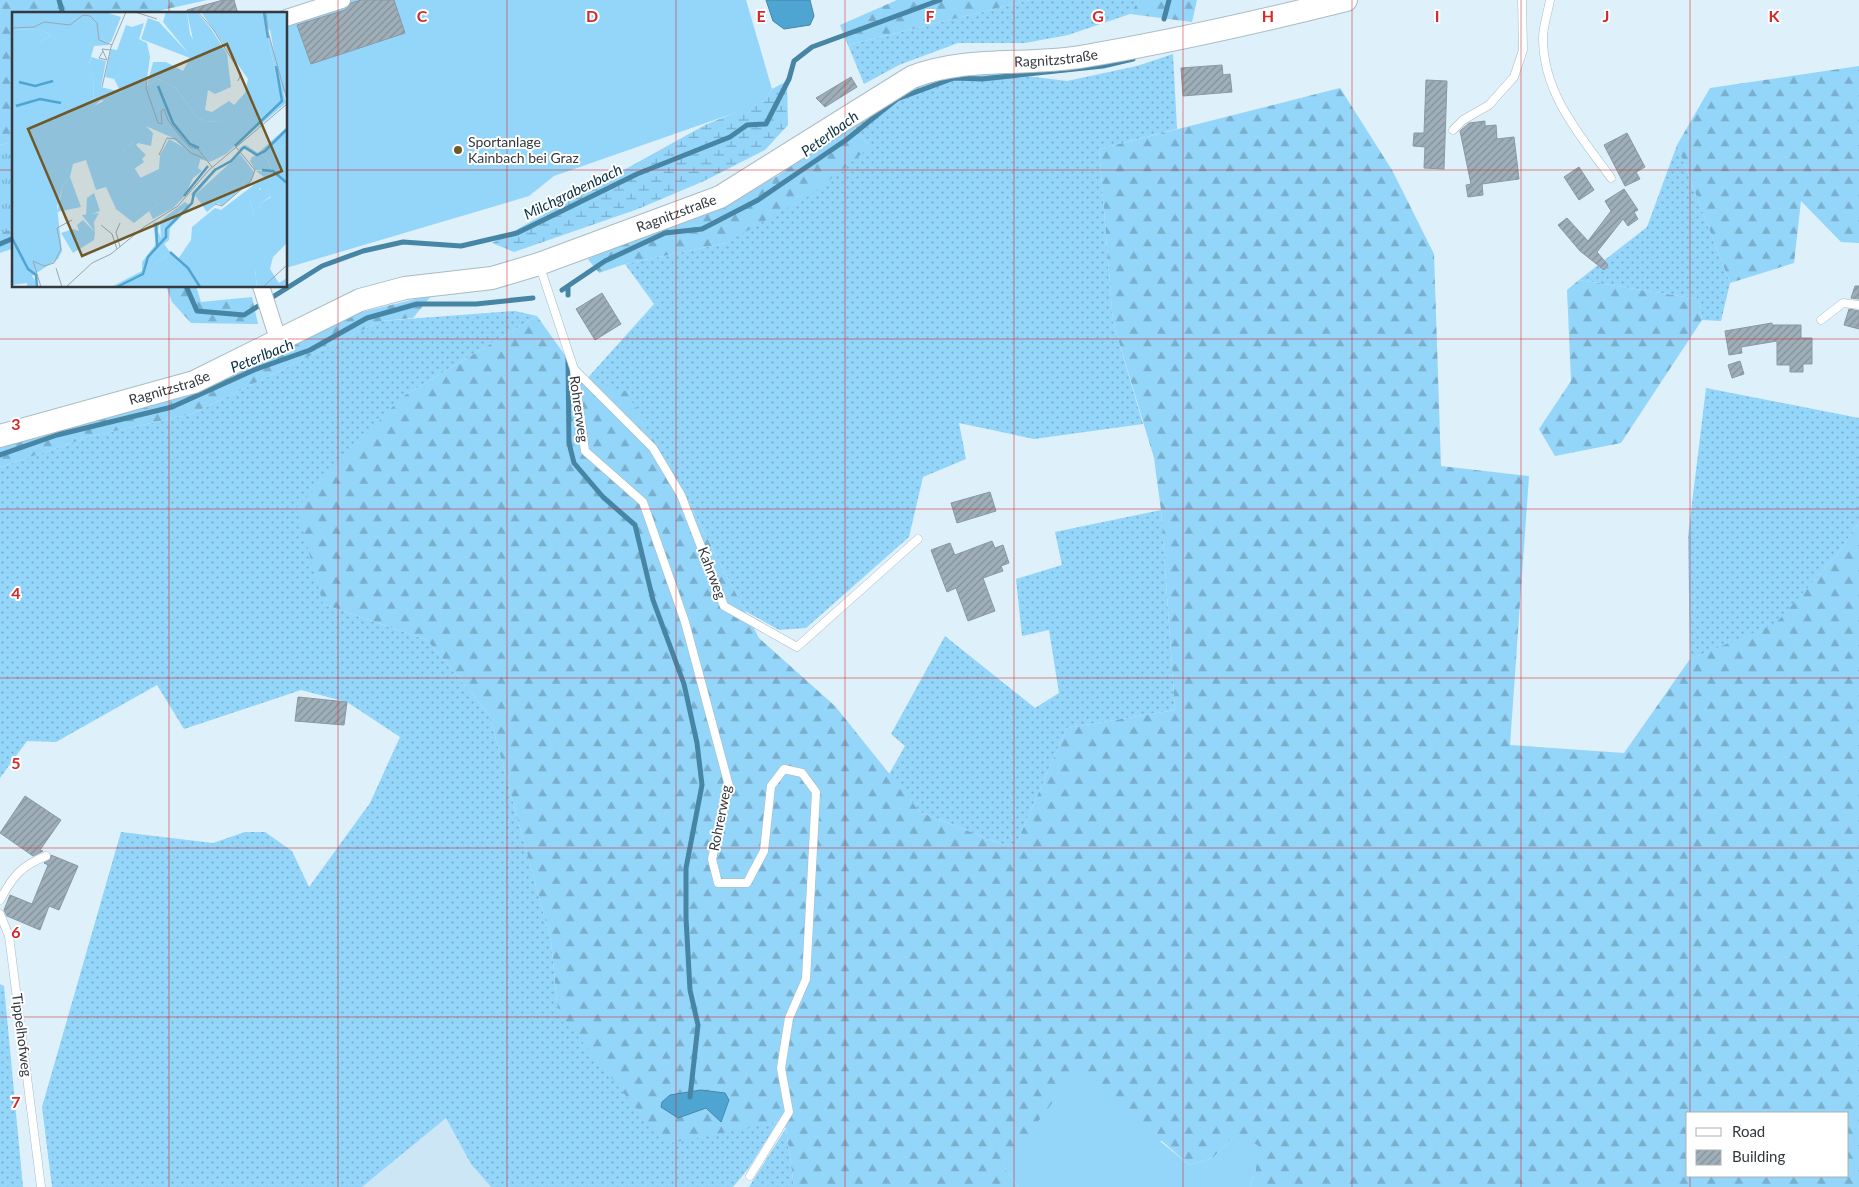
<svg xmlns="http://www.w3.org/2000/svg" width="1859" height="1187" font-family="Lato,sans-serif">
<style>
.built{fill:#cde6f5}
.grass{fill:url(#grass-dots)}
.forest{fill:url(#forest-firs);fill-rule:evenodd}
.wetland{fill:url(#wetland-marsh)}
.park{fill:url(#park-tufts)}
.pitch{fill:#94d5fa}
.water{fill:#4fa5d1;stroke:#4785a5}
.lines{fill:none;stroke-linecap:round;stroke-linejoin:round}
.stream{stroke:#4785a5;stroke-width:5}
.building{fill:url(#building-hatch);stroke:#8999a3}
.lane-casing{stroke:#aabbc5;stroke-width:9}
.street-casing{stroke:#aabbc5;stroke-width:18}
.secondary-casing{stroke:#aabbc5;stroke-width:24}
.lane{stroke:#fff;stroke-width:8}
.street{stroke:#fff;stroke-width:16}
.secondary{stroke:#fff;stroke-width:22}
.grid{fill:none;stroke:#d62828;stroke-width:1;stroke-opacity:0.55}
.poi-dot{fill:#6f5929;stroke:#fff;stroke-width:2}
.labels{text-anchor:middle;stroke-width:4;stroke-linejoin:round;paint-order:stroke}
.street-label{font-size:14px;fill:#33393e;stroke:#fff}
.poi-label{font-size:14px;fill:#33393e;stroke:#fff;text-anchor:start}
.water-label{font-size:15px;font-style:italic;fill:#0a3144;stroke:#fff}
.inset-river{fill:none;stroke:#4fa5d1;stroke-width:2.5}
.inset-road{fill:none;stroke:#9aa7af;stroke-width:1}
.view{fill:#6f5929;fill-opacity:0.15;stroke:#6f5929;stroke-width:2.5}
.inset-edge{fill:none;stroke:#33393e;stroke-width:2.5}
.grid-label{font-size:16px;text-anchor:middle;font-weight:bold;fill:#d62828;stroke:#fff;stroke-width:4;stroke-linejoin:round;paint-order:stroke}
</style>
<defs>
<pattern id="grass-dots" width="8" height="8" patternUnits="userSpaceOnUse" patternTransform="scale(1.25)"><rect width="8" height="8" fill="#94d5fa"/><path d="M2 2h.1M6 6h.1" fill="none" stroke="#79aecc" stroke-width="1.8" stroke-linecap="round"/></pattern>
<pattern id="forest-firs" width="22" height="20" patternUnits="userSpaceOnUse" patternTransform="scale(1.25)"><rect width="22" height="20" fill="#94d5fa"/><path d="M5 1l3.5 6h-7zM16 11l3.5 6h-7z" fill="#79aecc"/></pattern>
<pattern id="wetland-marsh" width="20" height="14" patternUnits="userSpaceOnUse" patternTransform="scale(1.25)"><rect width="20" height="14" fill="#94d5fa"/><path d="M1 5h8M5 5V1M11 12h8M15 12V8" fill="none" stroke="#79aecc"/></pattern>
<pattern id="park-tufts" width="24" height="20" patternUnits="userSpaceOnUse" patternTransform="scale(1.25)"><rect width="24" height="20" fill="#94d5fa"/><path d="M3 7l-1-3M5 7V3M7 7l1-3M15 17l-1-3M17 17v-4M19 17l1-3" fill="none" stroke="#79aecc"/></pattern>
<pattern id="building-hatch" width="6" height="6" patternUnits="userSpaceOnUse" patternTransform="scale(1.25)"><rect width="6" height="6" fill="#9fafb9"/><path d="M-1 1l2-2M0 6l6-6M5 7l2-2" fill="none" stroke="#828f98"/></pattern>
</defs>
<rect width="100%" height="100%" fill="#def0fa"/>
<!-- built -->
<path class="built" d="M446 1117 471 1164 491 1187H362Z"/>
<!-- grass -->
<path class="grass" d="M1030 0H1139L1130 14 1068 35 1025 43H958L899 65 864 84 848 45Z
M1173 54 1177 129 1099 149 1113 322 1143 424 1034 439 959 423 966 459 923 477 909 537 806 628 779 630 745 611 688 501 584 382 654 304 625 264 726 243 870 147 853 125 936 76 978 70 1067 81 1137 66Z
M1677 145 1730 283 1721 321 1702 320 1698 299 1579 280 1647 227Z
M515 311 537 316 402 397 323 604 427 640 489 714 551 941 558 1012 729 1130 778 1122 748 1169 733 1187H491L471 1164 446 1118 362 1187H52L42 1107 121 832 213 843 245 832H265L292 851 309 887 370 803 400 737 347 702 301 690 184 729 157 685 56 742 27 741 0 778V467L92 436 192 414 381 321Z
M1706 388 1859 418V522L1836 556 1775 625 1690 659 1688 537Z
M1161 510 1175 710 1067 728 1014 849 920 812 889 774 905 746 891 734 945 636 1035 708 1059 693 1049 630 1022 636 1016 579 1062 565 1055 532Z
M0 984 4 986 23 1187H0Z
M786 1128 794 1187H749Z"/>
<!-- forest -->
<path class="forest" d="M0 0H207L158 11 160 14H14V142L0 145Z
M897 0H1030L848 45 840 25Z
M1139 0H1197L1192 22 1130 14Z
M1859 66V243L1841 242 1801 201 1794 263 1730 283 1677 145 1710 88Z
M1340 88 1392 170 1434 254 1441 466 1529 476 1510 745 1624 753 1690 659 1775 624 1836 556 1859 522V1187H1250L1256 1169 1233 1137 1213 1158 1189 1165 1162 1141 1004 1166 1018 1187H794L786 1128 778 1122 665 1144 558 1012 551 941 489 714 427 640 323 604 297 508 402 397 537 316 584 382 626 391 688 501 759 638 835 706 920 812 1014 849 1067 728 1175 710 1161 510 1154 458 1113 322 1099 149ZM681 1094 729 1100 721 1121 706 1108 690 1114 670 1095ZM1688 1113H1848V1176H1688Z
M853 125 870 147 812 194 726 243 625 264 599 273 588 259 634 236 729 201 779 175 819 145Z
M14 228V248L0 253V233Z
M1579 280 1698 299 1702 320 1621 443 1555 456 1539 429 1571 381 1567 290Z
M166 286H196L201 302 252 297 258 324 191 323 172 302Z
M432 295 413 318 381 321 192 414 92 436 0 467V448L185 395 265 360 358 313Z"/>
<!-- wetland -->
<path class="wetland" d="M787 81 788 125 765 150 704 181 638 209 514 252 492 243 705 125 765 100 772 89Z"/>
<!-- park -->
<path class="park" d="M14 142V228L0 233V145Z"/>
<!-- pitch -->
<path class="pitch" d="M342 0H746L772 89 765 100 743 110 554 176 529 196 286 268V18Z
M1076 1072 1189 1165 1213 1158 1233 1137 1258 1145 1256 1169 1250 1187H1018L1004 1166Z"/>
<!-- water -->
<path class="water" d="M766 0H810L814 16 810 25 784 29 773 21Z
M701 1090 725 1093 729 1100 721 1122 706 1108 678 1118 661 1107 662 1102 670 1095Z"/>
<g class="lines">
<!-- stream -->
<path class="stream" d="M59 0 63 14
M1164 19 1169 0
M0 244 14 238
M186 286 197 311 244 315 322 266 363 251 403 242 461 246 517 233 637 174 730 137 747 125 766 124 789 79 794 61 812 47 940 0
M568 286V295
M562 290 605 261 665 233 702 229 758 200 846 140 897 99 954 78 982 79 1103 66 1133 59
M568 358 569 443 574 463 603 497 635 525 653 600 684 684 697 743 702 785 686 868V918L690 990 698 1025 690 1097
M0 455 57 435 172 407 254 370 310 350 367 318 417 304H476L533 298"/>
</g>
<!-- building -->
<path class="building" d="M223 0H234L238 14H188L187 10Z
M361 0H394L405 33 311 64 297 25 345 10 351 3Z
M1222 65 1223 75 1230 74 1232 92 1183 96 1181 68Z
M851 77 857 87 825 107 816 98Z
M1426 80 1447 81 1444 169 1424 168 1425 147 1413 146 1414 133H1424Z
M1485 121V126L1496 125 1497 139 1514 137 1519 179 1482 184 1483 195 1468 197 1466 185 1471 184 1460 131 1469 123Z
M1627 133 1645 167 1636 172 1640 179 1625 186 1604 145Z
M1579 167 1594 190 1579 200 1564 177Z
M1624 189 1638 210 1634 212 1638 219 1628 226 1623 219 1597 252 1608 265 1604 270 1580 251 1558 225 1567 218 1588 241 1611 211 1605 201Z
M1855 286H1859V299L1851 298Z
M602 293 621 324 595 340 576 309Z
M1849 309 1859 311V329L1844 325Z
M1772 323V325H1801V338H1812V364H1803V372H1790V365H1777V341L1741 347 1742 353 1729 355 1725 331Z
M1740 361 1744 374 1732 378 1728 365Z
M990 492 996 511 957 523 951 503Z
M992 541 995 548 1003 545 1009 563 1001 566 1003 571 983 578 995 611 968 621 956 588 947 592 931 550 950 543 955 555Z
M298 697 347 702 344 725 295 721Z
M25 796 61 820 40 850 43 851 33 856 0 833Z
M51 855 78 866 59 910 49 906 40 930 7 916 4 910 10 895 32 904 48 865 44 863 50 860Z"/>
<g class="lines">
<!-- lane casing -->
<g class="lane-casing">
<path id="lane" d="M1550 0C1548 12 1543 26 1543 38 1543 94 1580 135 1611 178
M1453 130 1463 120 1489 105 1514 77 1523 50 1522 0
M540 267 574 369 585 451 643 502 685 622 729 786 712 859 718 883H747L764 851 771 786 784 769 802 773 816 792 806 979 789 1018 781 1068 789 1112 750 1176
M1821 320 1843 303 1859 305
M574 369 653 448 681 495 724 606 797 647 918 539
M0 900C13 876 21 866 46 856
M0 914 9 936 41 1187"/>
</g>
<!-- street casing -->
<g class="street-casing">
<path id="street" d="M286 18 342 0
M261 286 279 342"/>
</g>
<!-- secondary casing -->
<g class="secondary-casing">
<g id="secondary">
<path id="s1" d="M0 436 194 382 360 300 405 288 492 278 539 264 720 197 912 77C966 56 1023 66 1080 57 1169 42 1258 22 1346 0"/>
</g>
</g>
<!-- lane -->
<use href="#lane" class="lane"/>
<!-- street -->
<use href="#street" class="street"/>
<!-- secondary -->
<use href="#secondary" class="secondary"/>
</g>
<!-- grid -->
<path class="grid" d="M169 0V14M338 0V1187M507 0V1187M676 0V1187M845 0V1187M1014 0V1187M1183 0V1187M1352 0V1187M1521 0V1187M1690 0V1113M0 170H14M286 170H1859M169 286V1187M0 339H1859M0 509H1859M0 678H1859M0 848H1859M0 1017H1859M1690 1176V1187"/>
<!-- markers -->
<circle class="poi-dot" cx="458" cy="150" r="5"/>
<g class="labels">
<!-- street labels -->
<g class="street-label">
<text dy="5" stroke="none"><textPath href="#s1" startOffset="1135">Ragnitzstraße</textPath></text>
<text dy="5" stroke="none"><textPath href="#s1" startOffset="716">Ragnitzstraße</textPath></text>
<text dy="5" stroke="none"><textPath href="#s1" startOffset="176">Ragnitzstraße</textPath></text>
<text transform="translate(579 409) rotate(82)" y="5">Rohrerweg</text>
<text transform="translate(712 573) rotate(69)" y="5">Kahrweg</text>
<text transform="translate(720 818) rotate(-79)" y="5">Rohrerweg</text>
<text transform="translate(22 1035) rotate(83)" y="5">Tippelhofweg</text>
</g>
<!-- poi labels -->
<g class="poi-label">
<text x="468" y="147">Sportanlage<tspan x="468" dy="16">Kainbach bei Graz</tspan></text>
</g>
<!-- water labels -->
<g class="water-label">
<text transform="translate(830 134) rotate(-36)" y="5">Peterlbach</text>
<text transform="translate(573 192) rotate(-26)" y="5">Milchgrabenbach</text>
<text transform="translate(262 356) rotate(-22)" y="5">Peterlbach</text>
</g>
</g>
<!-- overview -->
<g transform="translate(12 12)">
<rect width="275" height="275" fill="#def0fa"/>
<path d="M154 0H167L181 28 175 0H185L200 18 215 42 219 75 203 82 196 78 193 98 200 100 217 89 222 93 233 81 236 67 189 0H251L269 89 214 142 198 150 214 118 207 109 195 110 185 105 164 76 146 67 135 74 141 50H154L171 59 178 46 129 27 136 6 147 10 177 42 151 10ZM255 0H275V85L268 74ZM132 11 127 27 135 31 138 45 134 74 105 63 102 67 93 65 99 37 105 38 114 13 120 15ZM27 17 39 23 18 37 2 30V18ZM122 114H134L141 121 139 134 126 131 124 133 134 143 130 147 132 150 122 157 111 137 122 130ZM157 127 189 145 186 156 190 159 181 166 172 185 161 196 141 207 137 199 145 193 128 166 147 157 148 143ZM250 142 256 149 260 158H243L238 149 240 145ZM58 165 69 195 45 200 51 173ZM250 176 256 179 259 184 249 191 245 203H242L238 189ZM173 190 177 193 155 209 149 226 148 209ZM87 201 82 210 83 220 70 203ZM152 232 158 240 137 258 141 242ZM0 255 15 270 23 268 24 275H15V271L0 273ZM243 257H258L267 271 275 266V275H245Z" fill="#94d5fa"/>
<path d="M0 0H96L99 2 88 25 97 33 82 34 77 52 81 66 82 94 109 80 102 67 105 63 128 64 135 74 146 67 164 76 185 105 195 110 207 109 215 118 198 150 185 146 159 125 134 114H122V130L111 137 145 193 122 211 104 197 94 175 84 178 74 148 61 152 58 165 51 173 45 195 50 239 46 247 20 264 23 268 15 271 0 255ZM27 17 39 23 27 31 21 27 18 36 12 23H6L2 29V18ZM167 0H175L180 37 176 31ZM251 0H255L257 6 260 17 256 18 274 91 214 142 269 89ZM275 115 250 142 243 144 234 136 229 139 227 136 234 133 246 141ZM275 131V231L261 245 258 257 243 258 245 275H99L130 259V250L144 232 141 211 148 209 146 219 149 226 155 209 178 195 158 216 157 228 141 242 138 257 158 240 166 247 179 228 180 215 203 196 209 198 252 165 244 159 260 158 256 149ZM247 176 256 179 259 185 249 191 245 202 242 203 238 189 249 181ZM82 181 88 199 74 204 75 186ZM71 208 83 220 82 228 61 241 49 221 61 217 67 219 65 213Z" fill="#94d5fa" fill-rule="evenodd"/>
<path d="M203 156H206L181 186 179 182Z" fill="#94d5fa"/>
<path d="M99 2 109 5 99 30 96 31 87 25Z" fill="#94d5fa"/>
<path d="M275 118V131L256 149 250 142Z" fill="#94d5fa"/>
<path d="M79 45 94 49 89 75 109 80 105 93 89 88 82 94 81 66 77 53ZM228 142 242 160 239 169 210 194 206 191 195 200 183 183Z" fill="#94d5fa"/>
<path class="inset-river" d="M252 0 256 26M7 70 23 74 41 69M146 74 161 111 178 132 187 136M4 94 28 87 49 91M223 134 270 89 264 54M250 158 261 159 275 171M172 184 196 154M144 211 145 234M0 226 16 257 24 263 25 275M158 240 176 256 188 275M105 275 131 262 136 245 154 225V217L180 191 182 181 203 158 219 149 232 135 245 143 253 139 275 117"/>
<path class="inset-road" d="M123 0 145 7M186 0 201 17 229 62 226 69M254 0 256 20 275 88M0 16 22 15 32 10 58 13 71 3 78 4 85 11 87 28 100 33M91 39 87 46 95 48M95 48 90 37 98 38M135 67 134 76 146 111 150 112 149 99 152 97 156 108 168 124 178 135 186 137 200 155M90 75 99 35 114 0M147 143 155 126 164 127 179 141 191 146M203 192 210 194 239 169 243 158 224 135M108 211 104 220 108 235M89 213 100 222 105 237M44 256 50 275M29 275 21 249 32 254 42 251 49 237 45 216 60 208M54 275 80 251 99 242 132 215 166 194 196 159 275 92M251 275 275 253"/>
<path class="view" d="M215 32 270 159 70 244 16 117Z"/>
<rect width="275" height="275" class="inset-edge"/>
</g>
<g class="grid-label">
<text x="422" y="22">C</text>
<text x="592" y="22">D</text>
<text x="761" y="22">E</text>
<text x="930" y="22">F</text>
<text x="1098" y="22">G</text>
<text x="1268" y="22">H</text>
<text x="1437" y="22">I</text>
<text x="1606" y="22">J</text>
<text x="1774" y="22">K</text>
<text x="16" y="430">3</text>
<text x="16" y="599">4</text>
<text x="16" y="769">5</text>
<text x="16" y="938">6</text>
<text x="16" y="1108">7</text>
</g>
<!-- legend -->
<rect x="1686" y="1112" width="162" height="65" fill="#ffffff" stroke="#adb0b2"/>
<rect x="1696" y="1128" width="25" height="8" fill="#ffffff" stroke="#adb0b2"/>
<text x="1732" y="1137" font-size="15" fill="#33393e">Road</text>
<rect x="1696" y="1150" width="25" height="15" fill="url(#building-hatch)" stroke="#adb0b2"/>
<text x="1732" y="1162" font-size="15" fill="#33393e">Building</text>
</svg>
